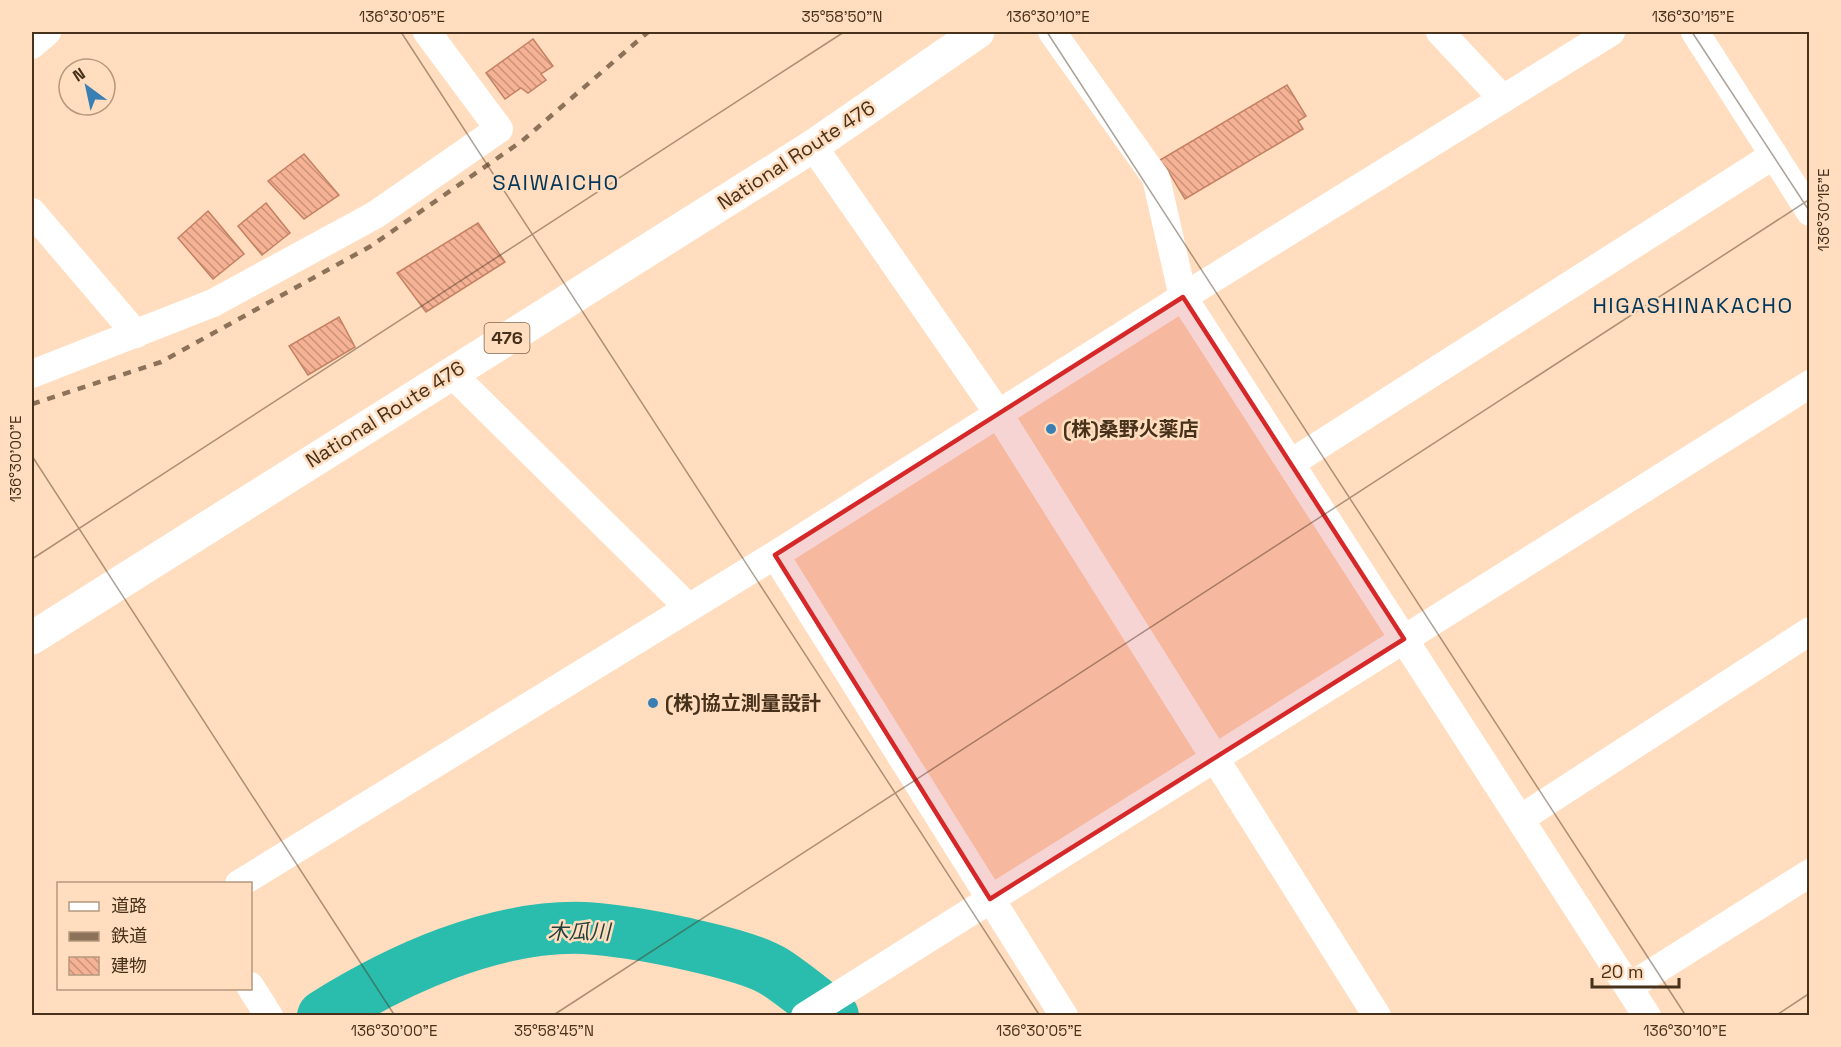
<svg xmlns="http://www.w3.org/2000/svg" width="1841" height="1047" font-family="'Space Grotesk','Noto Sans JP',sans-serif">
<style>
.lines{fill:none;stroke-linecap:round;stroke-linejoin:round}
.river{stroke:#2abdad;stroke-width:52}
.building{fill:url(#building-back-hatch);stroke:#c48164;stroke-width:1.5}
.minor{stroke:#fff;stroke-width:28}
.highway{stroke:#fff;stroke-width:33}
.rail{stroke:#8c7258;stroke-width:4.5;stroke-dasharray:8 8;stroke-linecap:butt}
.marked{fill:#d62828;fill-opacity:0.2;stroke:#d62828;stroke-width:4.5;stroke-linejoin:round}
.ticks{fill:none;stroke:#47311b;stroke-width:1.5;stroke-opacity:0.45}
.poi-dot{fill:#397fb4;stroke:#ffddbe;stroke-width:2}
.labels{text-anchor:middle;stroke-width:5;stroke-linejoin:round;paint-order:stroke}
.shield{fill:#ffddbe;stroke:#7e654c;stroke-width:1.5}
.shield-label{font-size:18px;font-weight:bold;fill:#47311b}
.street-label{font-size:20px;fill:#47311b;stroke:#ffddbe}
.poi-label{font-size:20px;font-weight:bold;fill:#47311b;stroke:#ffddbe;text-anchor:start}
.water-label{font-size:21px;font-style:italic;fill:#23403c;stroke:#ffddbe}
.quarter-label{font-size:22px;letter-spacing:1.5px;fill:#01375a;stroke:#ffddbe}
.neatline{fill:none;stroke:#47311b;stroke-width:2}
.ticks-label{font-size:15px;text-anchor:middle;fill:#47311b}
</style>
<defs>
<pattern id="building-back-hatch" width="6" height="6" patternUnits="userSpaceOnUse" patternTransform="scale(1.5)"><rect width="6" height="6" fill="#f6b295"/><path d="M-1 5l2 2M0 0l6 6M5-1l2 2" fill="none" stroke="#c99179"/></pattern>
</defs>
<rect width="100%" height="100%" fill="#ffddbe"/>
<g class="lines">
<!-- river -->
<path class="river" d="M323 1016C398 969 494 925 584 928 617 930 651 936 683 943 709 949 753 958 775 972 795 985 814 1001 833 1016"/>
</g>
<!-- building -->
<path class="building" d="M533 39 553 66 541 74 546 80 528 93 521 88 505 99 486 73Z
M1287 85 1306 116 1298 121 1303 129 1185 199 1167 169 1161 173 1155 163Z
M304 154 339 195 304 219 268 181Z
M266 203 290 233 262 255 238 226Z
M208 211 244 254 213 279 178 238Z
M478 223 505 262 426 312 397 273Z
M339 317 355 347 308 375 289 346Z"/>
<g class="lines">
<!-- minor -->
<path class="minor" d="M1052 32 1156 178 1183 297 1647 1016
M1440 32 1503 99
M1695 32 1810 212
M32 45 47 32
M813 146 998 413 1377 1016
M32 212 136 334
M451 373 689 608
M32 374 213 303 375 215 499 129 427 32
M1291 463 1774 155
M775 555 1064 1016
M1520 819 1810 631
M239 884 775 555 1183 297 1611 32
M250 986 269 1016
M1629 987 1810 873
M805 1016 1810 384"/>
<!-- highway -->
<path class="highway" d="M32 638 813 146 978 32"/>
<!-- rail -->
<path class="rail" d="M32 404 161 362 371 246 522 141 648 32"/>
</g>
<!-- marked area -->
<path class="marked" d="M1183 297 1404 639 990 899 775 555Z"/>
<!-- ticks -->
<path class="ticks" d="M401 32 1040 1016M1047 32 1686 1016M1692 32 1810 212M32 456 395 1016M32 559 844 32M552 1016 1810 199M1775 1016 1810 993"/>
<!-- markers -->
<g class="poi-dot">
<circle cx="1051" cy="429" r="6"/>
<circle cx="653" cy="703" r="6"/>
</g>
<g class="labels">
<!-- shield labels -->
<rect class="shield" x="484.5" y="323" width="45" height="30" rx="4.5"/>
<g class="shield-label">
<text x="507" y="344">476</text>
</g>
<!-- street labels -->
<g class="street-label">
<text transform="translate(796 155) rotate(-33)" y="7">National Route 476</text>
<text transform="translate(385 414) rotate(-32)" y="7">National Route 476</text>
</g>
<!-- poi labels -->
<g class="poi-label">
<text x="1063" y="436">(株)桑野火薬店</text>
<text x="665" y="710">(株)協立測量設計</text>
</g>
<!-- water labels -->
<g class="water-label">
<text x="579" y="939">木瓜川</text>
</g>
<!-- quarter labels -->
<g class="quarter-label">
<text x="556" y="190">SAIWAICHO</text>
<text x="1693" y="313">HIGASHINAKACHO</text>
</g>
</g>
<!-- border -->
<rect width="1841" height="1047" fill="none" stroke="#ffddbe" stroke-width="66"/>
<!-- legend -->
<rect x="57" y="882" width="195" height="108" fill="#ffddbe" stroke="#b5987d" stroke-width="1.5"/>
<rect x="69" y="902" width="30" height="9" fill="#ffffff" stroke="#b5987d" stroke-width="1.5"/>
<text x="111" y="912" font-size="18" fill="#47311b">道路</text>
<rect x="69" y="932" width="30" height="9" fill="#8c7258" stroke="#b5987d" stroke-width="1.5"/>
<text x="111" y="942" font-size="18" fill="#47311b">鉄道</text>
<rect x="69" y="957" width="30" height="18" fill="url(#building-back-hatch)" stroke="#b5987d" stroke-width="1.5"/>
<text x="111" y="972" font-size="18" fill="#47311b">建物</text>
<!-- north arrow -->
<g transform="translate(87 87) rotate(327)"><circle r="28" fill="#ffddbe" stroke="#b5987d" stroke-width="1.5"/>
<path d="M0-4.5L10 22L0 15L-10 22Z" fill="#397fb4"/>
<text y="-9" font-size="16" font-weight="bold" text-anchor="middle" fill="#47311b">N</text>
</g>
<!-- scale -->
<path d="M1592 978v9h87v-9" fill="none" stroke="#47311b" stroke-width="3"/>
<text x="1601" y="978" font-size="18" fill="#47311b" stroke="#ffddbe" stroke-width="4.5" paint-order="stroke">20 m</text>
<rect x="33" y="33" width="1775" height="981" class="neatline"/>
<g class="ticks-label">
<text x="402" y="22">136°30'05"E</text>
<text x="842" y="22">35°58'50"N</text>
<text x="1048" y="22">136°30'10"E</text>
<text x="1693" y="22">136°30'15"E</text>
<text transform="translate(1824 210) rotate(-90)" y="5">136°30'15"E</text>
<text transform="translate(16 459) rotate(-90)" y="5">136°30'00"E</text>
<text x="394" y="1036">136°30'00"E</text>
<text x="554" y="1036">35°58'45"N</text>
<text x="1039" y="1036">136°30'05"E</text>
<text x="1685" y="1036">136°30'10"E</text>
</g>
</svg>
